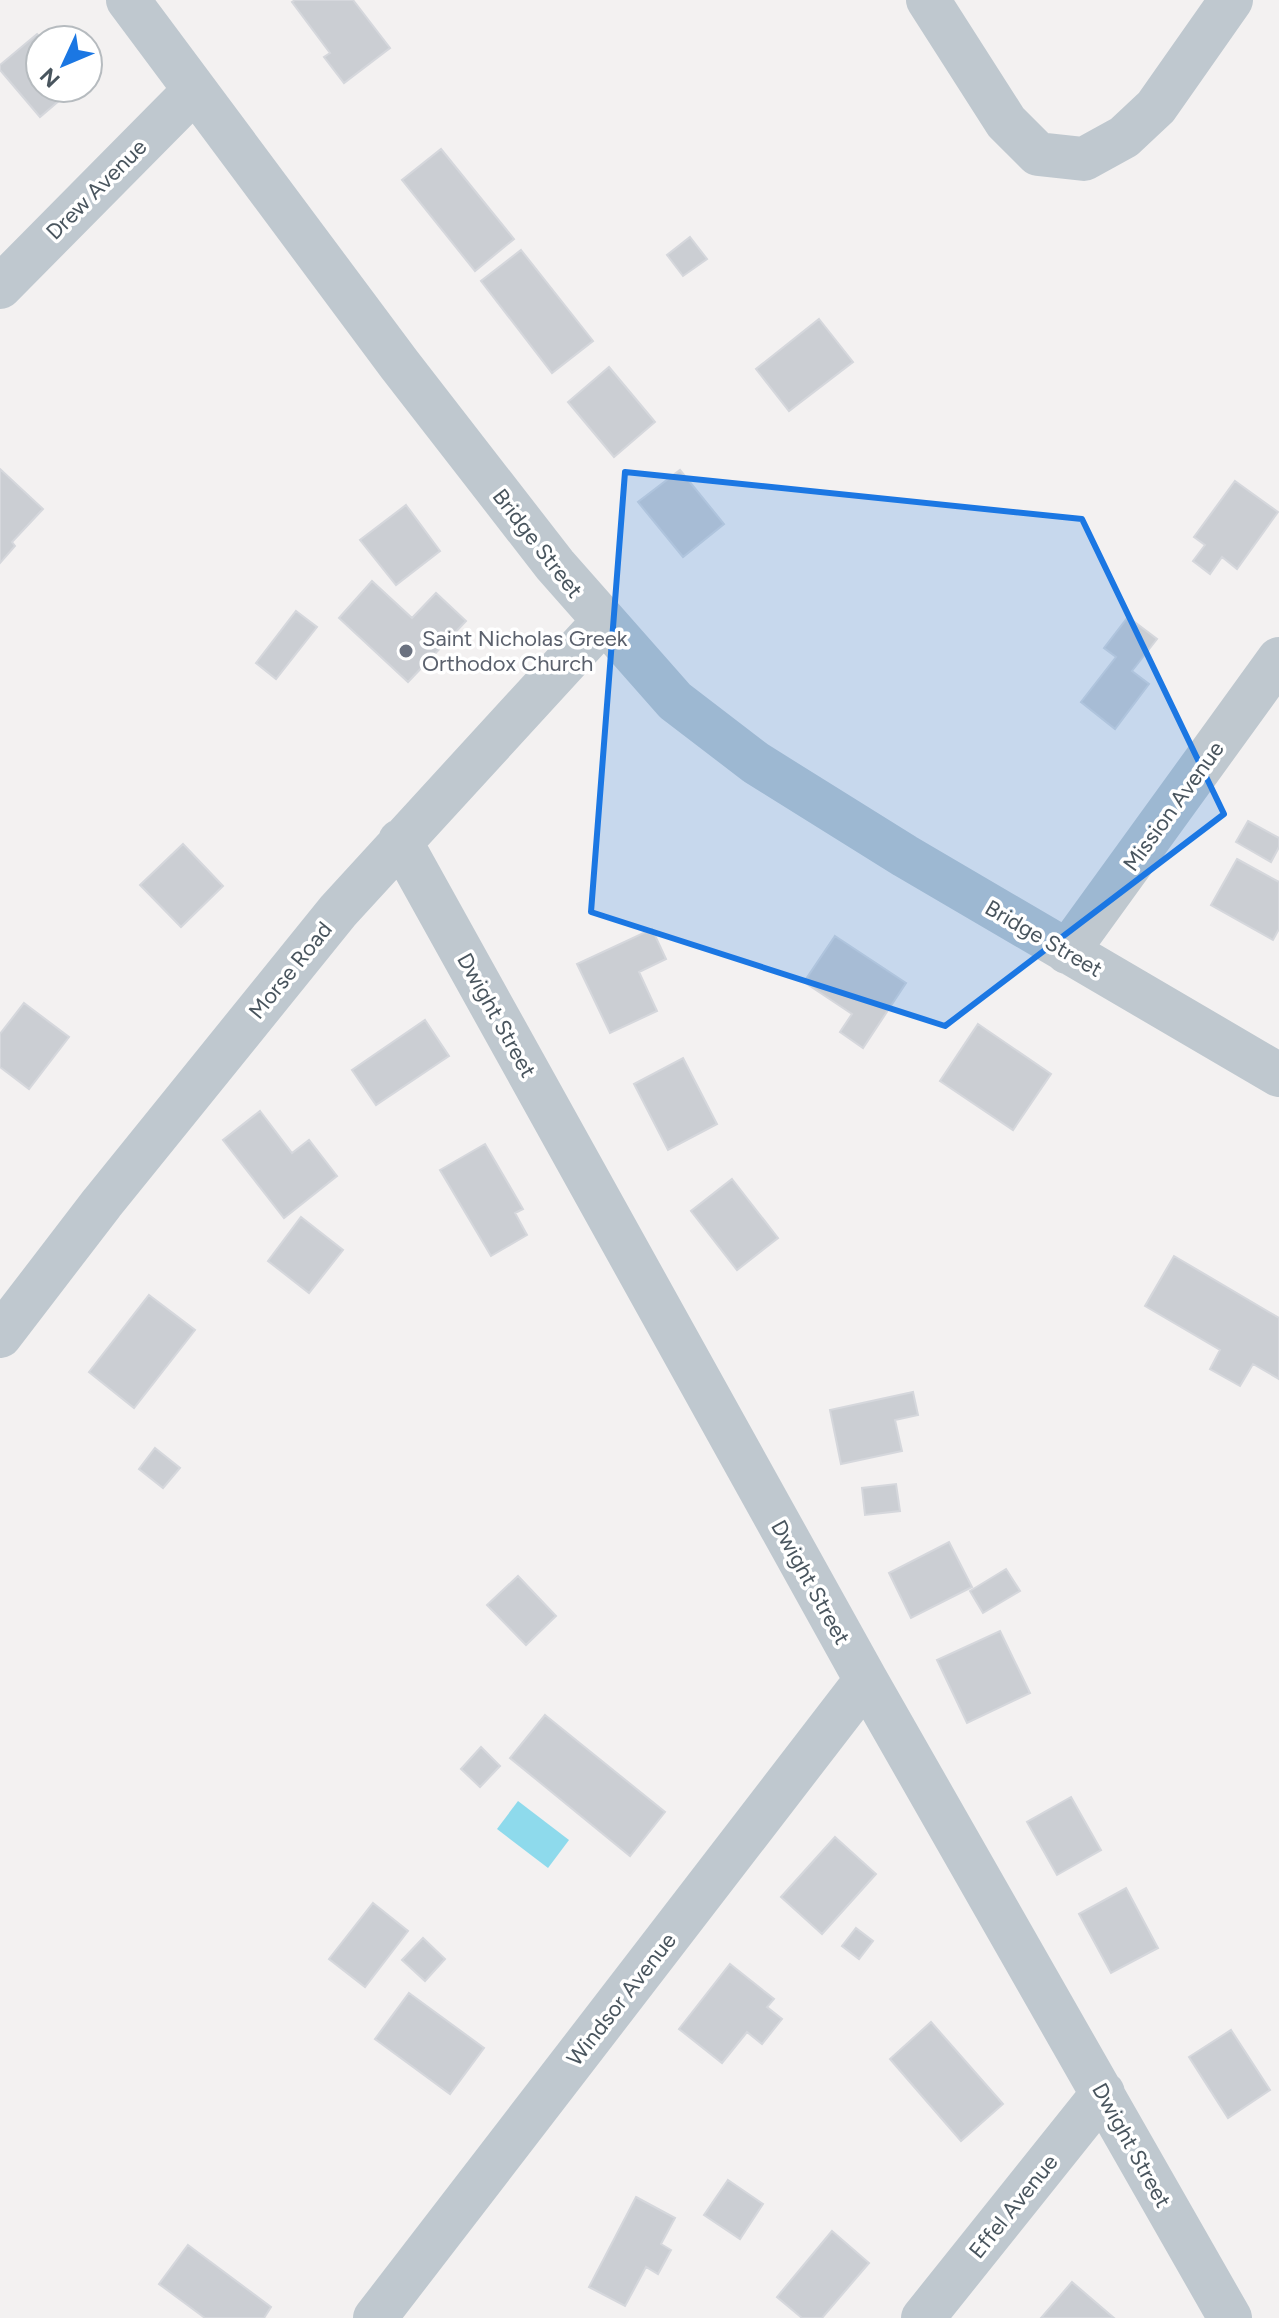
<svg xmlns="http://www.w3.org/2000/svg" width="1279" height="2318" font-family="Figtree,sans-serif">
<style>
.water{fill:#8edaec}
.building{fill:#cbced3;stroke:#d5d7dc;stroke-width:2}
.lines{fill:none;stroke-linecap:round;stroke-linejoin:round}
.minor{stroke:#bfc8cf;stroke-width:44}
.marked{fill:#1b77e3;fill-opacity:0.2;stroke:#1b77e3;stroke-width:6;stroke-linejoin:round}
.worship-dot{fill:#6b7280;stroke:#fff;stroke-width:3}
.labels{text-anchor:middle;stroke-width:7;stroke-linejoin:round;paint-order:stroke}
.street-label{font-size:22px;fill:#49555e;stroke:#fff}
.worship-label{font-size:22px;fill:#5b616d;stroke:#fff;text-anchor:start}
</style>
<rect width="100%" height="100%" fill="#f3f1f1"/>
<!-- water -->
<path class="water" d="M518 1801 569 1840 548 1868 497 1829Z"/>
<!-- building -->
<path class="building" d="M295 0H353L390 48 344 83 324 57 330 53 292 2Z
M37 34 43 40 40 88H74L40 117 0 70V65Z
M441 149 514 239 475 271 402 180Z
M690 237 707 259 683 276 667 255Z
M521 250 593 341 552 373 481 281Z
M819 319 853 362 789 411 756 369Z
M609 367 655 422 614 457 568 402Z
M0 469 43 509 12 542 15 546 0 563Z
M680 470 724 524 683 557 638 502Z
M1235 481 1278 512 1237 569 1222 557 1210 574 1193 561 1205 545 1194 537Z
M406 505 440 551 396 585 360 540Z
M372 581 412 618 436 593 466 621 408 682 339 618Z
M296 611 317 627 276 679 256 663Z
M1128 617 1157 639 1132 671 1149 684 1115 729 1081 702 1116 657 1104 648Z
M1248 821 1279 838V847L1271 862 1236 842Z
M183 844 223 886 181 927 140 885Z
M1237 859 1279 882V929L1273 940 1211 905Z
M652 929 666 959 639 972 657 1011 610 1033 577 964Z
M835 936 906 983 863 1048 840 1032 852 1014 804 982Z
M24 1003 69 1037 29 1089 0 1067V1034Z
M425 1020 449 1056 376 1105 352 1070Z
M978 1024 1051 1074 1013 1130 940 1081Z
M683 1058 717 1124 668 1150 634 1084Z
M260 1111 292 1153 309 1140 337 1176 284 1218 223 1140Z
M485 1144 523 1209 515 1213 527 1235 491 1256 440 1170Z
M732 1179 778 1238 737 1270 691 1211Z
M301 1217 343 1250 309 1293 268 1261Z
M1174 1256 1279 1318V1379L1253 1364 1240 1386 1210 1369 1220 1350 1145 1306Z
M149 1295 195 1330 134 1408 89 1372Z
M913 1392 918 1415 895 1420 902 1451 841 1464 830 1410Z
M155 1448 180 1468 163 1488 139 1469Z
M896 1484 900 1511 865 1515 862 1488Z
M949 1542 972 1587 911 1618 889 1573Z
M1006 1569 1020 1591 983 1613 970 1591Z
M518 1576 556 1616 526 1645 487 1605Z
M1000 1631 1030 1693 967 1723 937 1660Z
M545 1715 665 1812 630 1856 510 1758Z
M481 1747 500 1766 480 1787 461 1769Z
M1071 1797 1101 1850 1057 1875 1027 1822Z
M835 1837 876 1874 822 1934 781 1897Z
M1126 1888 1158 1948 1111 1973 1079 1914Z
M373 1903 408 1931 365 1987 329 1959Z
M856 1928 873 1941 859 1959 842 1946Z
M423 1938 445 1959 425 1981 402 1960Z
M730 1964 774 1999 767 2007 782 2019 762 2044 747 2032 722 2063 679 2029Z
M409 1993 484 2048 450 2094 375 2039Z
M931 2022 1003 2104 961 2141 890 2059Z
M1231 2030 1270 2090 1228 2118 1189 2057Z
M728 2180 763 2204 740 2239 704 2215Z
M636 2197 675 2218 661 2244 671 2250 658 2274 646 2267 625 2306 589 2287Z
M832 2231 869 2263 822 2318H802L777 2297Z
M188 2245 271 2307 264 2318H205L159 2284Z
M1072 2282 1114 2318H1041Z"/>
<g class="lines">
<!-- minor -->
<path class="minor" d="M128 0 399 364 555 565 675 701 756 763 905 856 1279 1075
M928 0 1006 122 1038 154 1084 159 1124 137 1156 107 1231 0
M0 287 194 91
M400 841 866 1680 1230 2318
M1067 952 1279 659
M0 1336 102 1203 338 911 602 623
M375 2318 866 1680
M923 2318 1103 2093"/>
</g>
<!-- marked area -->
<path class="marked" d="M625 472 1082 519 1224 814 945 1026 591 912Z"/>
<!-- markers -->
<circle class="worship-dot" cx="406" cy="651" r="8"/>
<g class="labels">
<!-- street labels -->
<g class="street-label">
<text transform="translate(96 189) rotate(-45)" y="8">Drew Avenue</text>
<text transform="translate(538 543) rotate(52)" y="8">Bridge Street</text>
<text transform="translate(1173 806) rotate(-54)" y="8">Mission Avenue</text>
<text transform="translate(1044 938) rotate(30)" y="8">Bridge Street</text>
<text transform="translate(290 970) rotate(-51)" y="8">Morse Road</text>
<text transform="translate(497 1015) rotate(61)" y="8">Dwight Street</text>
<text transform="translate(811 1582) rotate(61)" y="8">Dwight Street</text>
<text transform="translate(621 1999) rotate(-52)" y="8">Windsor Avenue</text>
<text transform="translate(1132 2145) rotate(61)" y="8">Dwight Street</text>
<text transform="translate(1013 2206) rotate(-51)" y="8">Effel Avenue</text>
</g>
<!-- worship labels -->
<g class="worship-label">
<text x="422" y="646">Saint Nicholas Greek<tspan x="422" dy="25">Orthodox Church</tspan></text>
</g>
</g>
<!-- north arrow -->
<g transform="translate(64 64) rotate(226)"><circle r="38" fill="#ffffff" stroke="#b6bbbf" stroke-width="2"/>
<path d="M0-6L14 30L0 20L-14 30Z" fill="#1b77e3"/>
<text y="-12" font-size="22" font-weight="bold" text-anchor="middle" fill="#49555e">N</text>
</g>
</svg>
